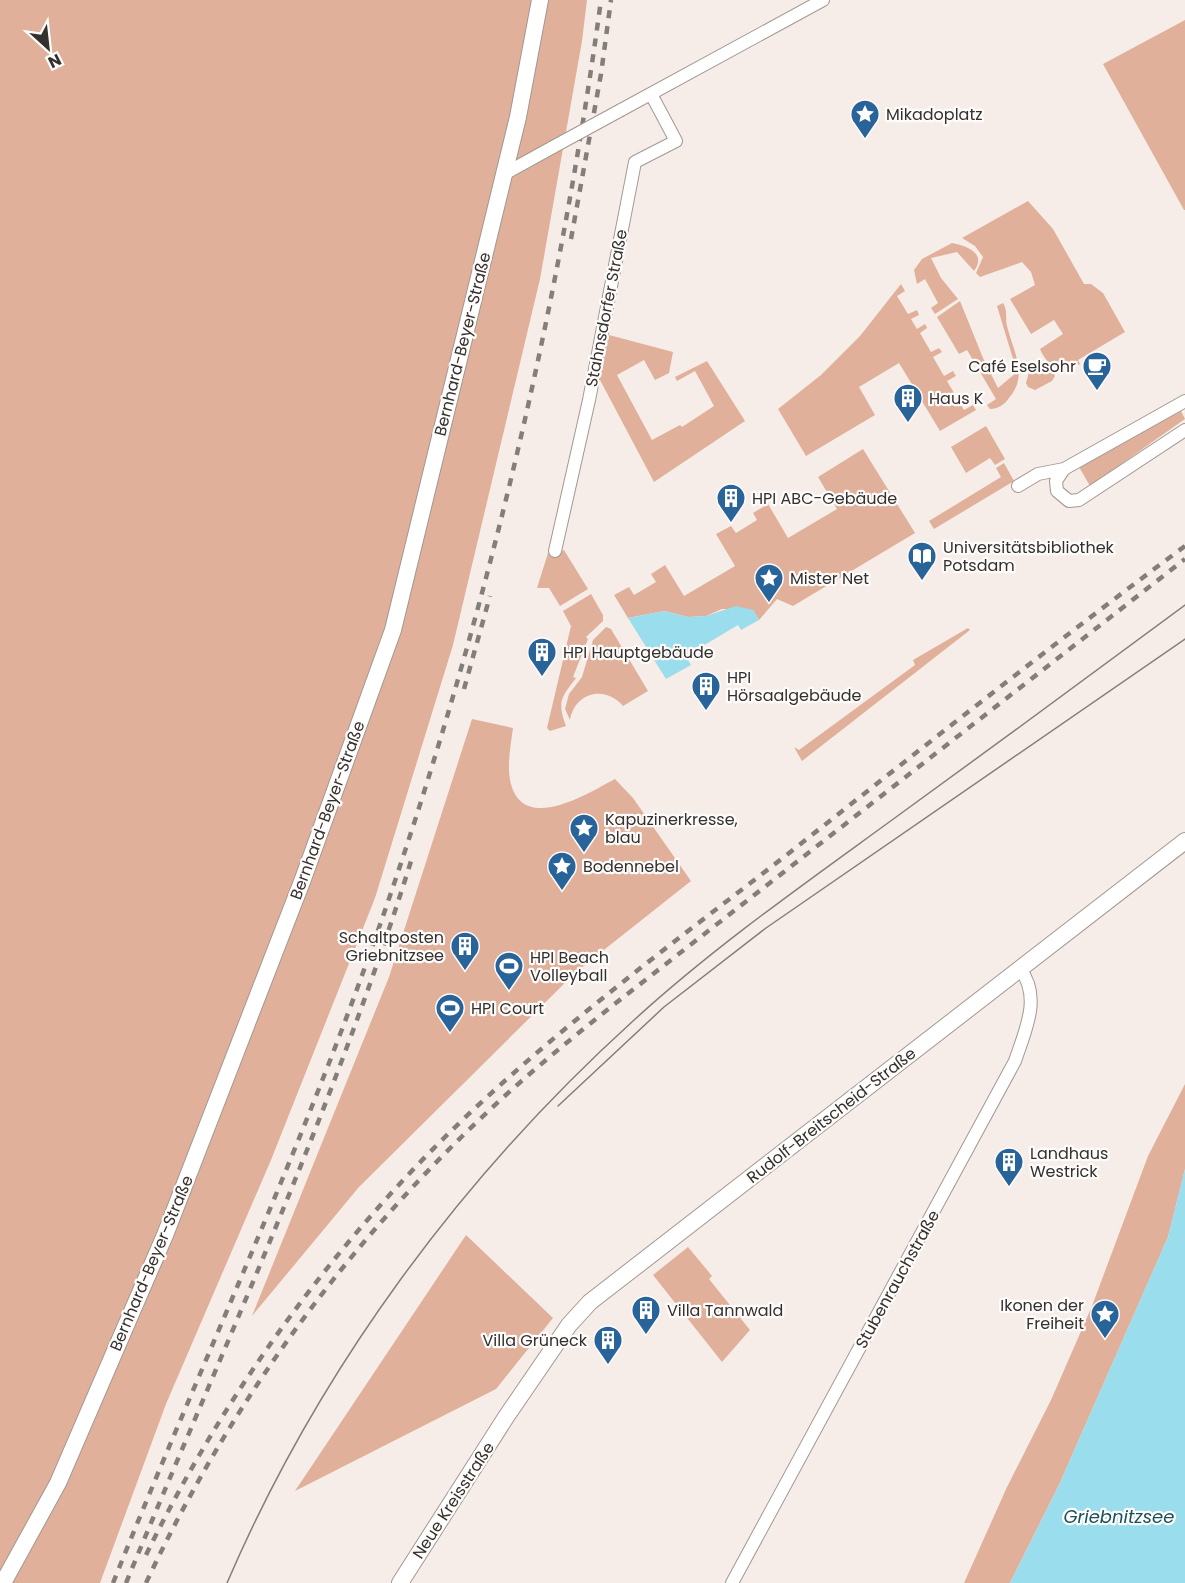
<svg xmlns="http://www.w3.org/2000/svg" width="1185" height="1583" font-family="Poppins,sans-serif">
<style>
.green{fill:#e0b09a}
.water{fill:#9added}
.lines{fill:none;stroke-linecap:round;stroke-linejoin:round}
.street-casing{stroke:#a19893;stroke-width:14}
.secondary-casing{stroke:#a19893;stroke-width:18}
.street{stroke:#fff;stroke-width:12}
.secondary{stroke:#fff;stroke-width:16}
.tram{stroke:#847e7b;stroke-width:1.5}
.rail{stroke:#847e7b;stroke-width:4.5;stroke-dasharray:8 8;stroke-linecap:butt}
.street-bridge-casing{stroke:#a19893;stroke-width:14;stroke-linecap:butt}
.street-bridge{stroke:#fff;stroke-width:12}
.labels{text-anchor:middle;stroke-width:4.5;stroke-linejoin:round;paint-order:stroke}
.poi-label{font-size:16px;fill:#33302e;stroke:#fefcfb;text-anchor:start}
.street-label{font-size:16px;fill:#33302e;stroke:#fefcfb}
.water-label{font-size:18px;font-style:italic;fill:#18515c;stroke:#fefcfb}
</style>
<rect width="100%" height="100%" fill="#f7ede8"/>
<!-- green -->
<path class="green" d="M0 0H587L582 41 540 279 453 645 375 898 271 1160 166 1404 100 1583H0Z
M1185 20V210H1184L1103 64Z
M1028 201 1053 229 1084 284H1091L1103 293 1125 332 1078 360 1080 364C1061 375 1047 366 1040 349L1063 334 1054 320 1031 334 1010 299 1035 285 1031 272 1022 262 980 277 976 273 983 257 975 246 962 238Z
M952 243C967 246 987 253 974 271L957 252 931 258 941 278 958 299 935 314 931 308 938 303 925 279 917 284 914 270 922 259Z
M901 284 905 291 897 296 908 314 917 310 919 315 911 319 917 329 925 324 927 328 920 333 931 352 939 348 942 352 933 357 944 376 953 371 956 376 947 381 964 410 973 405 976 410 940 431 899 363 859 387 875 415 806 456 778 409 821 375 860 336Z
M960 301 983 358 998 388 1017 372 997 306 1003 303C1008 310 1005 318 1007 326 1013 351 1029 375 1009 398 1004 405 998 409 990 409L987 405 996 399 967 350 959 354 937 317Z
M609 335 673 352 669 373 655 380 644 360 617 375 652 440 680 425 682 427 714 406 695 371 677 381 675 377 707 361 745 421 654 482 600 380Z
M1036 368 1052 369 1055 376 1052 381 1035 390 1028 387 1026 383 1029 372Z
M1181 411 1185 419 1090 486 1079 467Z
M986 426 1005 459 995 465 990 458 966 473 951 447Z
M863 449 915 533 793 606 777 599 759 620 753 610 722 609 706 616 688 617 664 611 628 618 614 595 629 587 634 595 656 582 651 574 665 565 684 596 735 566 716 534 731 526 736 533 757 520 753 513 768 504 788 538 837 509 818 477Z
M1004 463 1014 481 934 529 929 521 1001 477 996 468Z
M564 550 588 589 560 606 549 588H537L548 553 555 555Z
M591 594 603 615V621L586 637 588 639 573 677 576 678C561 698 557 701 566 726L550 731 547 728 571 626 563 611Z
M606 627 611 629 648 691 623 706C605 685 575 692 570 720L565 709 569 694 582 677 593 640Z
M968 628 970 630 802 761 794 747 799 750 915 665 913 660Z
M472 719 513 728C511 744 507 763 510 780 521 835 585 795 615 779L633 798 691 881 576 972 359 1187 252 1316 389 977Z
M1185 1084V1169L1168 1237 1059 1485 1010 1583H964L1007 1487 1051 1400 1092 1306 1148 1156Z
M466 1235 553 1318 496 1389 295 1491Z
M688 1247 712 1276 709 1279 750 1330 722 1362 653 1275Z"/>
<!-- water -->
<path class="water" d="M736 606 753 610 759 620 741 630 738 625 686 656 691 665 666 679 628 618 664 611 688 617 706 616Z
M1185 1169V1583H1010L1059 1485 1168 1237Z"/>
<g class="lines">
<!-- street casing -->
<g class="street-casing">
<path id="street" d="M621 110 823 0
M504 174 553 147
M1185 401 1064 469 1056 481 1057 491 1069 501 1079 500 1185 430
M1018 486 1038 474 1064 469
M555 551 589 400 635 162 676 141 651 94
M732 1583 1015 1061C1025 1031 1042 997 1020 969"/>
</g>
<!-- secondary casing -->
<g class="secondary-casing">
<path id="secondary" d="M3 1583 58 1483 165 1235 303 879 393 630 518 117 540 0
M400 1583 506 1417 569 1325 590 1302 1185 841"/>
</g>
<!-- street -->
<use href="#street" class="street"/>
<!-- secondary -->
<use href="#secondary" class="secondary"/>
<!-- tram -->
<path class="tram" d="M558 1106 664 1007 766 928 1185 639
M227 1583C319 1369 461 1177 633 1021 714 947 804 884 892 820 990 749 1088 677 1185 605"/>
<!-- rail -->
<path class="rail" d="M571 239 601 74 611 0
M464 689 490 596
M146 1555C221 1401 322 1259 444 1138 548 1035 668 947 784 857 917 752 1049 647 1185 546
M113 1583C197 1373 293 1169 369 956 479 647 557 325 601 0
M126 1583C225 1343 335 1106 412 858
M146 1583C228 1408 340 1252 480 1119 525 1076 573 1037 621 999L1185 559"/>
<!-- street-bridge casing -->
<g class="street-bridge-casing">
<path id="street-bridge" d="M553 147 621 110"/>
</g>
<!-- street-bridge -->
<use href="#street-bridge" class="street-bridge"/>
</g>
<!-- icons -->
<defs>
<g id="sight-pin" transform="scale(1.5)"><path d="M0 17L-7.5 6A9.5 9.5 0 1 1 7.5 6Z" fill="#28639a" stroke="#fefcfb"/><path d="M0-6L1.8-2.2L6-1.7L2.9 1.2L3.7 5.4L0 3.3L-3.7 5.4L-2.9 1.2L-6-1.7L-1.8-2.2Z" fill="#fff"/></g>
<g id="cafe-pin" transform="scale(1.5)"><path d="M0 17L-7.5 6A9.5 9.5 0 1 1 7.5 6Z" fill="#28639a" stroke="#fefcfb"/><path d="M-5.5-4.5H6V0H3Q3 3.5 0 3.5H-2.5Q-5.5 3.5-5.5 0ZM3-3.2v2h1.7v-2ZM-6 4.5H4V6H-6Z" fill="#fff"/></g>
<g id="building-pin" transform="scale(1.5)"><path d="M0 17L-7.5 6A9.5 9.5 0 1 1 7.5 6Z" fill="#28639a" stroke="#fefcfb"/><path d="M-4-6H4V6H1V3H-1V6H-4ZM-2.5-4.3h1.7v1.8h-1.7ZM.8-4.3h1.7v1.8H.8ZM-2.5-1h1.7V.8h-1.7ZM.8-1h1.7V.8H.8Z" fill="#fff"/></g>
<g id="library-pin" transform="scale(1.5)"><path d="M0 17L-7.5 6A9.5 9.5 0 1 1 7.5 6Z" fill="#28639a" stroke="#fefcfb"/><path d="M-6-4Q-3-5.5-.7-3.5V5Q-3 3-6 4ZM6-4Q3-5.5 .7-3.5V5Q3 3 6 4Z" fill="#fff"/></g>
<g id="stadium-pin" transform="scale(1.5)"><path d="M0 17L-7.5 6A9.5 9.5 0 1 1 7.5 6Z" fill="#28639a" stroke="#fefcfb"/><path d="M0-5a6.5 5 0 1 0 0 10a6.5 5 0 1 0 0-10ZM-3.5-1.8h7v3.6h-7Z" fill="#fff"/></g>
</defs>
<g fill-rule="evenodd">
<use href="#sight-pin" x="865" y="114"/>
<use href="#cafe-pin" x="1097" y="366"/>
<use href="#building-pin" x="908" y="398"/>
<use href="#building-pin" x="731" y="498"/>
<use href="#library-pin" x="922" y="556"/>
<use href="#sight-pin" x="769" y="578"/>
<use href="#building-pin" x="542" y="652"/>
<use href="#building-pin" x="706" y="686"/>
<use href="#sight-pin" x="584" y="828"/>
<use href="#sight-pin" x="562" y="866"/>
<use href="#building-pin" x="465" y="946"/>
<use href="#stadium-pin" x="509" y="966"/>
<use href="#stadium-pin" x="450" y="1008"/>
<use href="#building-pin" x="1009" y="1162"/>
<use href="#building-pin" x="646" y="1310"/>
<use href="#sight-pin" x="1105" y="1314"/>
<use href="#building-pin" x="608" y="1340"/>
</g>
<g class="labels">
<!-- poi labels -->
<g class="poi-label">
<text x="886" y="120">Mikadoplatz</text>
<text x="1076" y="372" text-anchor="end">Café Eselsohr</text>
<text x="929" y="404">Haus K</text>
<text x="752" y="504">HPI ABC-Gebäude</text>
<text x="943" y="553">Universitätsbibliothek<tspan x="943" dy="18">Potsdam</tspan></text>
<text x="790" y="584">Mister Net</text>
<text x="563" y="658">HPI Hauptgebäude</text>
<text x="727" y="683">HPI<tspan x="727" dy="18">Hörsaalgebäude</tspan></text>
<text x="605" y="825">Kapuzinerkresse,<tspan x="605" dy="18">blau</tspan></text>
<text x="583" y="872">Bodennebel</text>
<text x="444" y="943" text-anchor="end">Schaltposten<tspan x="444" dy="18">Griebnitzsee</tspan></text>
<text x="530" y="963">HPI Beach<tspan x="530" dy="18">Volleyball</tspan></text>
<text x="471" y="1014">HPI Court</text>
<text x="1030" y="1159">Landhaus<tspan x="1030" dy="18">Westrick</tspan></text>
<text x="1084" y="1311" text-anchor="end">Ikonen der<tspan x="1084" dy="18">Freiheit</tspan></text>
<text x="667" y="1316">Villa Tannwald</text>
<text x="587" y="1346" text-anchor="end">Villa Grüneck</text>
</g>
<!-- street labels -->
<g class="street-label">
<text transform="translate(606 308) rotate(-79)" y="6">Stahnsdorfer Straße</text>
<text transform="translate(462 344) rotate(-76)" y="6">Bernhard-Beyer-Straße</text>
<text transform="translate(327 810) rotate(-70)" y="6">Bernhard-Beyer-Straße</text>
<text transform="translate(831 1115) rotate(-38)" y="6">Rudolf-Breitscheid-Straße</text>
<text transform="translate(151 1263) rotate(-67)" y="6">Bernhard-Beyer-Straße</text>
<text transform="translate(897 1279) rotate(-61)" y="6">Stubenrauchstraße</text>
<text transform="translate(453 1500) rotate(-57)" y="6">Neue Kreisstraße</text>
</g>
<!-- water labels -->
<g class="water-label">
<text x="1119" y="1523">Griebnitzsee</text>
</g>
</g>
<!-- north arrow -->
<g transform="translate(48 48) rotate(153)" stroke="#fefcfb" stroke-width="4.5" paint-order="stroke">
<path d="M0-4.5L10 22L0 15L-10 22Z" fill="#33302e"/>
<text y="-9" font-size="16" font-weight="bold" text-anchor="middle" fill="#33302e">N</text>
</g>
</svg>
